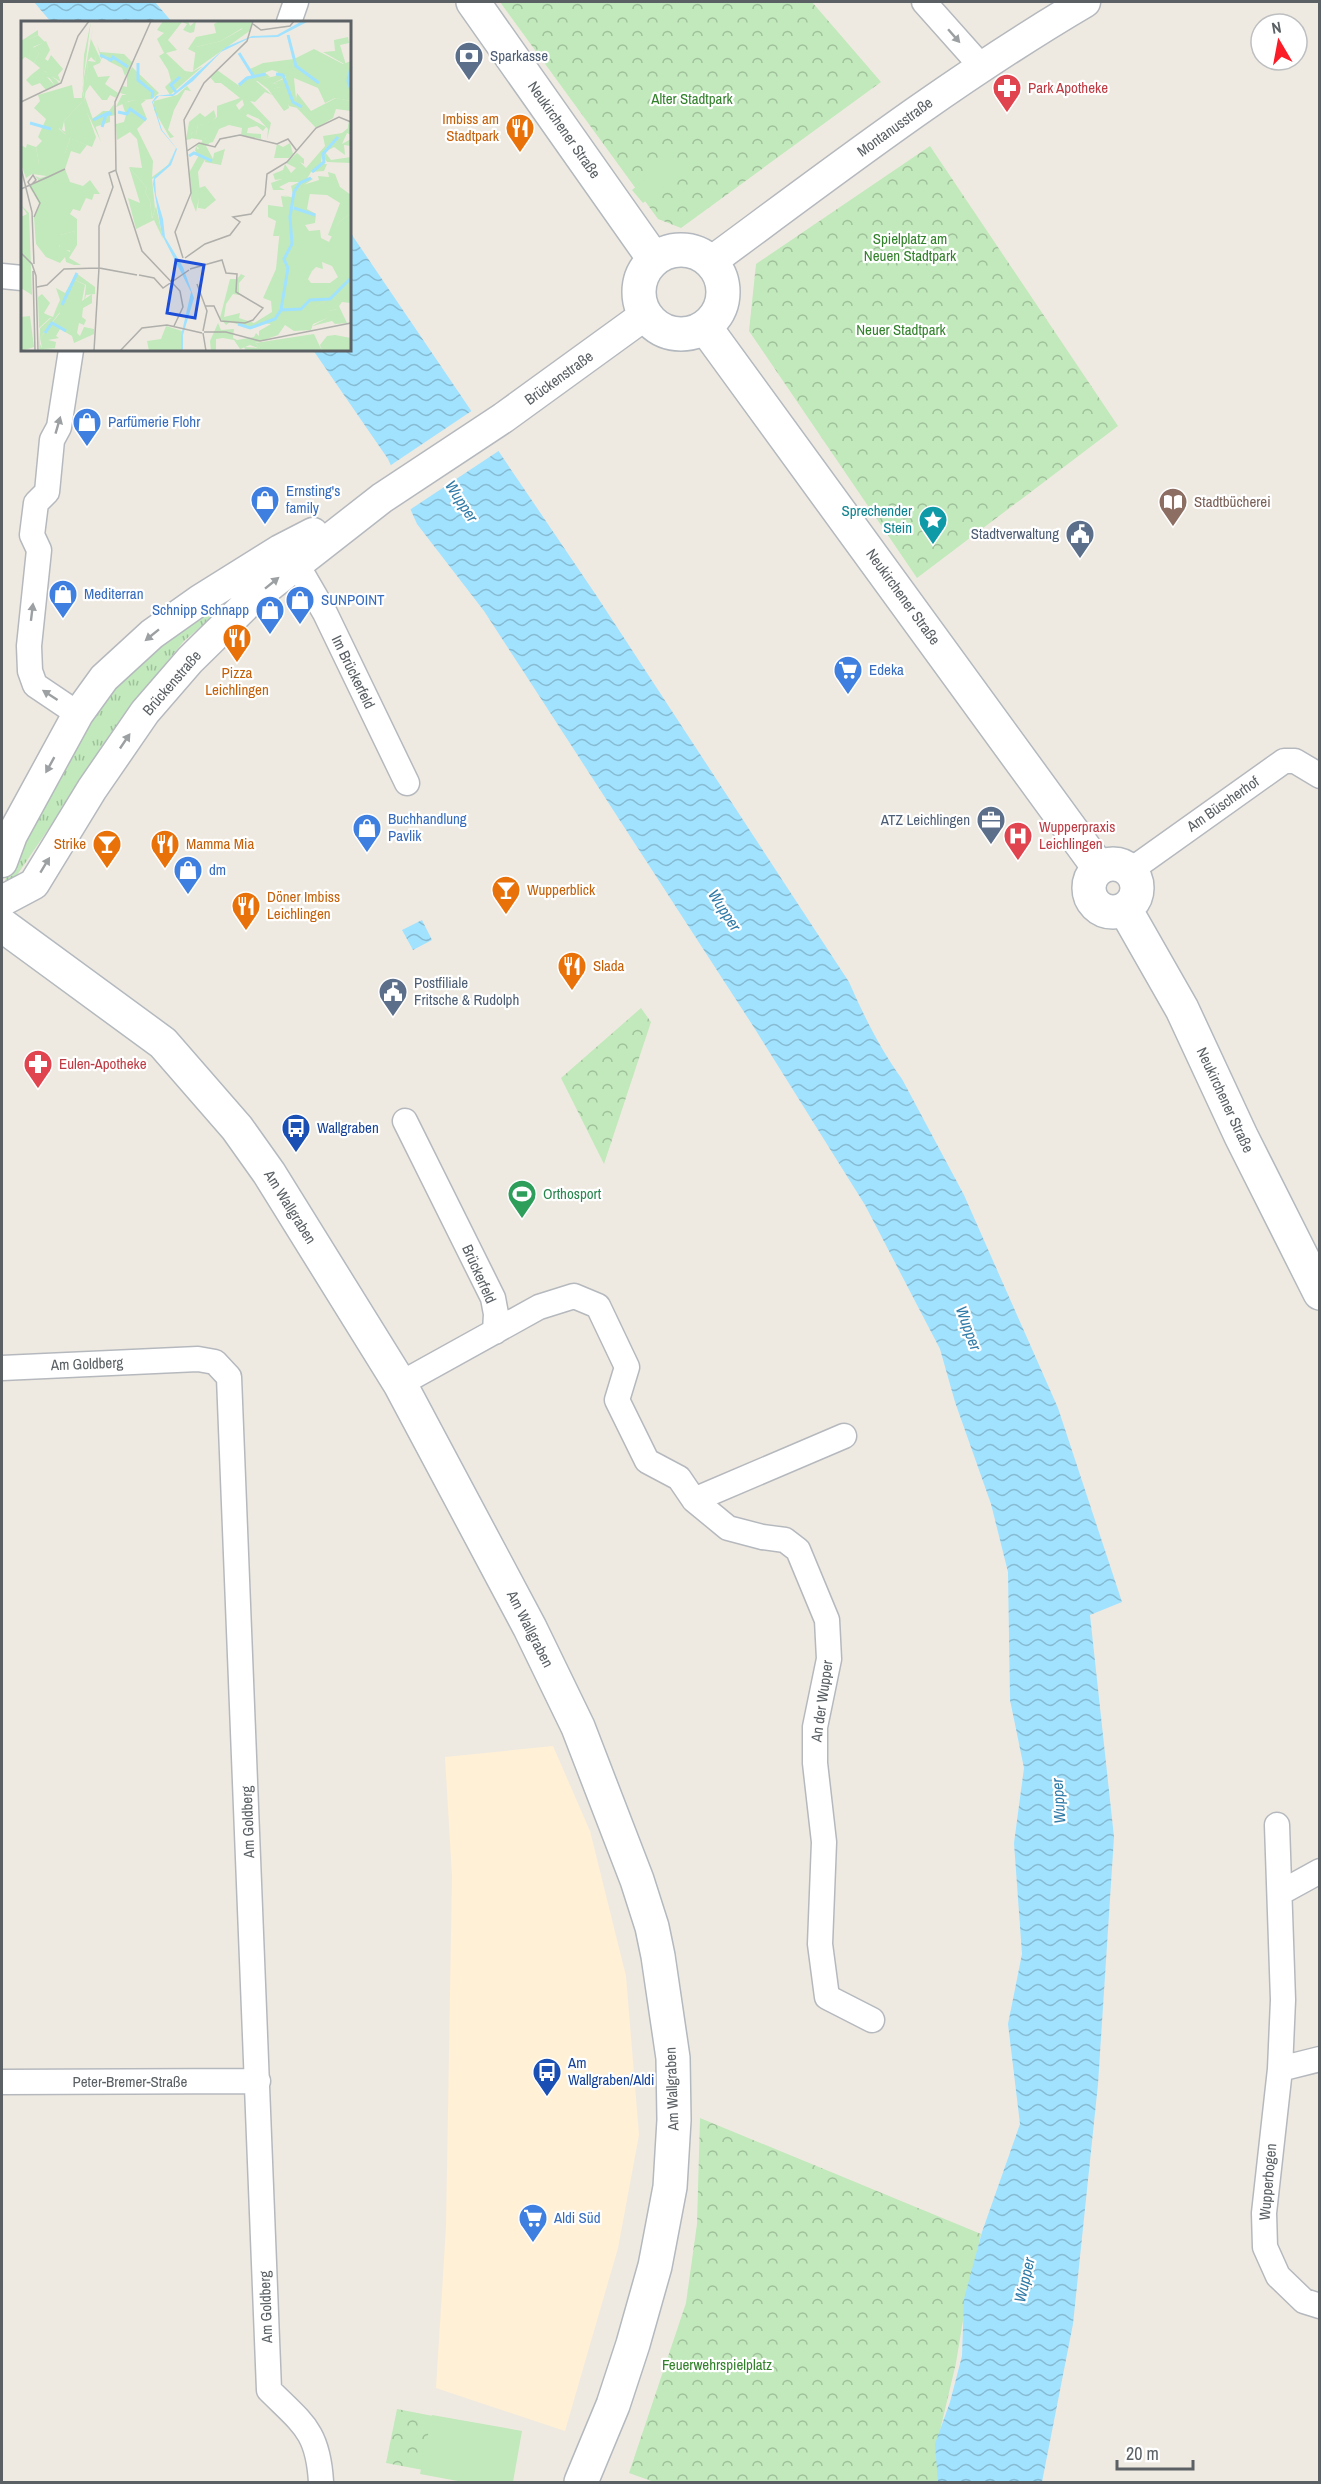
<svg xmlns="http://www.w3.org/2000/svg" width="1321" height="2484" font-family="'Archivo Narrow',sans-serif">
<style>
.commercial{fill:#fff0d6}
.grass{fill:url(#grass-tufts)}
.forest{fill:url(#forest-crowns)}
.pitch{fill:#c1e9bb}
.water{fill:url(#water-waves)}
.pier{fill:#efeae1}
.lines{fill:none;stroke-linecap:round;stroke-linejoin:round}
.minor-casing{stroke:#b5b9be;stroke-width:27}
.tertiary-casing{stroke:#b5b9be;stroke-width:33}
.secondary-casing{stroke:#b3b9be;stroke-width:36}
.minor{stroke:#fff;stroke-width:24}
.tertiary{stroke:#fff;stroke-width:30}
.secondary{stroke:#fff;stroke-width:33}
.oneway{fill:#9ca0a2}
.labels{text-anchor:middle;stroke-width:4.5;stroke-linejoin:round;paint-order:stroke}
.service-label{font-size:15px;fill:#4e5e75;stroke:#fff;text-anchor:start}
.health-label{font-size:15px;fill:#be3a42;stroke:#fff;text-anchor:start}
.park-label{font-size:15px;fill:#32822b;stroke:#fff}
.food-label{font-size:15px;fill:#c56008;stroke:#fff;text-anchor:start}
.street-label{font-size:15px;fill:#5a6064;stroke:#fff}
.shop-label{font-size:15px;fill:#366cbe;stroke:#fff;text-anchor:start}
.education-label{font-size:15px;fill:#785e54;stroke:#fff;text-anchor:start}
.culture-label{font-size:15px;fill:#0d838f;stroke:#fff;text-anchor:end}
.transit-label{font-size:15px;fill:#164399;stroke:#fff;text-anchor:start}
.leisure-label{font-size:15px;fill:#27864d;stroke:#fff;text-anchor:start}
.water-label{font-size:16px;font-style:italic;fill:#307ba8;stroke:#fff}
.inset-river{fill:none;stroke:#a1e2ff;stroke-width:3}
.inset-road{fill:none;stroke:#afafab;stroke-width:1.5}
.view{fill:#1d4ed8;fill-opacity:0.15;stroke:#1d4ed8;stroke-width:3}
.inset-edge{fill:none;stroke:#5a6064;stroke-width:3}
</style>
<defs>
<pattern id="grass-tufts" width="24" height="20" patternUnits="userSpaceOnUse" patternTransform="scale(1.5)"><rect width="24" height="20" fill="#c1e9bb"/><path d="M3 7l-1-3M5 7V3M7 7l1-3M15 17l-1-3M17 17v-4M19 17l1-3" fill="none" stroke="#a0c09c"/></pattern>
<pattern id="forest-crowns" width="20" height="18" patternUnits="userSpaceOnUse" patternTransform="scale(1.5)"><rect width="20" height="18" fill="#c1e9bb"/><path d="M2 6a3 3 0 1 1 6 0M12 15a3 3 0 1 1 6 0" fill="none" stroke="#a0c09c"/></pattern>
<pattern id="water-waves" width="16" height="10" patternUnits="userSpaceOnUse" patternTransform="scale(1.5)"><rect width="16" height="10" fill="#a1e2ff"/><path d="M0 5q4-4 8 0t8 0" fill="none" stroke="#86bbd2"/></pattern>
</defs>
<rect width="100%" height="100%" fill="#efeae1"/>
<!-- commercial -->
<path class="commercial" d="M553 1746 590 1831 626 1976 639 2135 618 2248 565 2431 436 2388 446 2227 452 1876 445 1757Z"/>
<!-- grass -->
<path class="grass" d="M251 584 184 641 134 703 13 881H5L21 834 76 737 114 687 175 634Z"/>
<!-- forest -->
<path class="forest" d="M500 2H812L881 82 681 228 658 219Z
M930 146 1118 426 917 578 749 331 756 264Z
M641 1008 651 1022 604 1164 561 1078Z
M700 2118 981 2234 966 2302 956 2363 939 2435 938 2482H654L629 2473 686 2303 697 2224Z
M397 2409 433 2416 423 2470 386 2463Z"/>
<!-- pitch -->
<path class="pitch" d="M673 157 684 171 643 203 632 190Z
M432 2415 522 2431 513 2482H463L420 2474Z"/>
<!-- water -->
<path class="water" d="M34 2H155L172 22H51Z
M350 232 596 595 849 982C864 1016 880 1049 902 1079L964 1195 1058 1408 1122 1602 1090 1615 1114 1837 1098 2084 1073 2324 1042 2482H938L935 2444 950 2402 962 2356 964 2299 982 2232 1020 2124 1008 2024 1022 1954 1014 1843 1024 1768 1010 1700 1008 1572 991 1504 955 1402 940 1349 865 1205 755 1029 525 674 484 611 417 524 388 459 313 350H350Z
M422 920 432 940 413 950 402 930Z"/>
<!-- pier -->
<path class="pier" d="M473 410 500 450 408 511 388 467Z"/>
<g class="lines">
<!-- minor casing -->
<g class="minor-casing">
<path id="minor" d="M924 2 981 66
M289 22 296 2
M2 276 22 278
M71 350 59 427 52 440 47 492 36 503 32 535 39 550 29 646 30 671 35 685 78 714
M296 563 325 613 407 783
M1131 870 1284 761H1295L1320 776
M405 1121 493 1298 496 1314 495 1332
M2 1368 198 1359 215 1362 229 1377 269 2390C303 2424 318 2431 321 2482
M400 1384 539 1307 574 1296 598 1306 627 1367 617 1400 647 1461 679 1478 694 1500 844 1436
M694 1500 728 1528 762 1537 785 1540 798 1550 827 1620 829 1659 815 1727V1763L824 1842 820 1944 827 1997 872 2020
M1277 1825 1283 2000 1280 2069 1264 2213 1265 2247 1278 2276 1304 2301 1320 2306
M1280 1893 1320 1871
M1280 2069 1320 2059
M2 2082 258 2081"/>
</g>
<!-- tertiary casing -->
<g class="tertiary-casing">
<path id="tertiary" d="M712 261C834 171 954 79 1085 2
M2 862 12 835 78 714 104 678 152 634 200 600 280 550 313 533
M2 901 34 884 92 789 145 712 190 660 249 602 382 498 503 418 645 315"/>
</g>
<!-- secondary casing -->
<g class="secondary-casing">
<path id="secondary" d="M473 2 654 259
M639 292a42 42 0 1 1 84 0a42 42 0 1 1-84 0Z
M705 327 1099 868
M1089 888a24 24 0 1 1 48 0a24 24 0 1 1-48 0Z
M1125 909 1182 1009 1241 1136 1320 1293
M2 925 163 1043 237 1128 269 1173 400 1384 530 1628 578 1727 637 1880 652 1927 658 1956 673 2058 674 2120 670 2187 655 2266 633 2344 613 2405 581 2482"/>
</g>
<!-- minor -->
<use href="#minor" class="minor"/>
<!-- tertiary -->
<use href="#tertiary" class="tertiary"/>
<!-- secondary -->
<use href="#secondary" class="secondary"/>
</g>
<!-- one-way arrows -->
<defs><path id="oneway-solid" d="M-6-.8H1V-3.2L6.5 0L1 3.2V.8H-6Z" transform="scale(1.5)"/></defs>
<g class="oneway">
<use href="#oneway-solid" transform="translate(954 36) rotate(49)"/>
<use href="#oneway-solid" transform="translate(58 425) rotate(-74)"/>
<use href="#oneway-solid" transform="translate(272 583) rotate(-39)"/>
<use href="#oneway-solid" transform="translate(32 612) rotate(-83)"/>
<use href="#oneway-solid" transform="translate(152 635) rotate(141)"/>
<use href="#oneway-solid" transform="translate(50 695) rotate(-147)"/>
<use href="#oneway-solid" transform="translate(125 741) rotate(-56)"/>
<use href="#oneway-solid" transform="translate(50 765) rotate(119)"/>
<use href="#oneway-solid" transform="translate(45 865) rotate(-59)"/>
</g>
<!-- icons -->
<defs>
<g id="bank-pin" transform="scale(1.5)"><path d="M0 17L-7.5 6A9.5 9.5 0 1 1 7.5 6Z" fill="#5c6f8a" stroke="#fff"/><path d="M-6-4H6V4H-6ZM0-2.3a2.3 2.3 0 1 0 0 4.6a2.3 2.3 0 1 0 0-4.6Z" fill="#fff"/></g>
<g id="pharmacy-pin" transform="scale(1.5)"><path d="M0 17L-7.5 6A9.5 9.5 0 1 1 7.5 6Z" fill="#e0444e" stroke="#fff"/><path d="M-2-6h4v4h4v4h-4v4h-4v-4h-4v-4h4Z" fill="#fff"/></g>
<g id="restaurant-pin" transform="scale(1.5)"><path d="M0 17L-7.5 6A9.5 9.5 0 1 1 7.5 6Z" fill="#e8710a" stroke="#fff"/><path d="M-5-6h1v4h1v-4h1v4h1v-4h1v5L-1.5 .5V6h-2V.5L-5-1ZM5-6V6H3V1.5H1.5Q1.5-4 5-6Z" fill="#fff"/></g>
<g id="shop-pin" transform="scale(1.5)"><path d="M0 17L-7.5 6A9.5 9.5 0 1 1 7.5 6Z" fill="#3f7fe0" stroke="#fff"/><path d="M-5-2.5h2.3a2.7 3.5 0 0 1 5.4 0H5L5.5 6h-11ZM-1.5-2.5h3a1.5 2.3 0 0 0-3 0Z" fill="#fff"/></g>
<g id="library-pin" transform="scale(1.5)"><path d="M0 17L-7.5 6A9.5 9.5 0 1 1 7.5 6Z" fill="#8d6e63" stroke="#fff"/><path d="M-6-4Q-3-5.5-.7-3.5V5Q-3 3-6 4ZM6-4Q3-5.5 .7-3.5V5Q3 3 6 4Z" fill="#fff"/></g>
<g id="sight-pin" transform="scale(1.5)"><path d="M0 17L-7.5 6A9.5 9.5 0 1 1 7.5 6Z" fill="#0f9aa8" stroke="#fff"/><path d="M0-6L1.8-2.2L6-1.7L2.9 1.2L3.7 5.4L0 3.3L-3.7 5.4L-2.9 1.2L-6-1.7L-1.8-2.2Z" fill="#fff"/></g>
<g id="civic-pin" transform="scale(1.5)"><path d="M0 17L-7.5 6A9.5 9.5 0 1 1 7.5 6Z" fill="#5c6f8a" stroke="#fff"/><path d="M-.6-6.5H3V-4.5H.6V-3L4-1V1h2V6H-6V1h2V-1L-.6-3ZM-1.2 2.5V6h2.4V2.5Z" fill="#fff"/></g>
<g id="supermarket-pin" transform="scale(1.5)"><path d="M0 17L-7.5 6A9.5 9.5 0 1 1 7.5 6Z" fill="#3f7fe0" stroke="#fff"/><path d="M-6-5.5h2.5l.6 2H6L4.5 2H-2.5L-4.4-4H-6ZM-1.5 3.2a1.3 1.3 0 1 0 .1 0ZM3 3.2a1.3 1.3 0 1 0 .1 0Z" fill="#fff"/></g>
<g id="office-pin" transform="scale(1.5)"><path d="M0 17L-7.5 6A9.5 9.5 0 1 1 7.5 6Z" fill="#5c6f8a" stroke="#fff"/><path d="M-6-3h4V-5.5h4V-3h4V5H-6ZM-1-4.5V-3h2v-1.5ZM-6 0V1H6V0Z" fill="#fff"/></g>
<g id="hospital-pin" transform="scale(1.5)"><path d="M0 17L-7.5 6A9.5 9.5 0 1 1 7.5 6Z" fill="#e0444e" stroke="#fff"/><path d="M-5-5h3v3.5h4V-5h3V5h-3V1.5h-4V5h-3Z" fill="#fff"/></g>
<g id="bar-pin" transform="scale(1.5)"><path d="M0 17L-7.5 6A9.5 9.5 0 1 1 7.5 6Z" fill="#e8710a" stroke="#fff"/><path d="M-6-5H6L.8 .8V4.5H3.5V6h-7V4.5H-.8V.8Z" fill="#fff"/></g>
<g id="bus-pin" transform="scale(1.5)"><path d="M0 17L-7.5 6A9.5 9.5 0 1 1 7.5 6Z" fill="#1a4fb4" stroke="#fff"/><path d="M-5-6H5V4H4V6H2V4H-2V6H-4V4H-5ZM-3.5-4V0h7V-4ZM-3.5 1.2v1.5H-2V1.2ZM2 1.2v1.5H3.5V1.2Z" fill="#fff"/></g>
<g id="stadium-pin" transform="scale(1.5)"><path d="M0 17L-7.5 6A9.5 9.5 0 1 1 7.5 6Z" fill="#2e9e5b" stroke="#fff"/><path d="M0-5a6.5 5 0 1 0 0 10a6.5 5 0 1 0 0-10ZM-3.5-1.8h7v3.6h-7Z" fill="#fff"/></g>
</defs>
<g fill-rule="evenodd">
<use href="#bank-pin" x="469" y="56"/>
<use href="#pharmacy-pin" x="1007" y="88"/>
<use href="#restaurant-pin" x="520" y="128"/>
<use href="#shop-pin" x="87" y="422"/>
<use href="#shop-pin" x="265" y="500"/>
<use href="#library-pin" x="1173" y="502"/>
<use href="#sight-pin" x="933" y="520"/>
<use href="#civic-pin" x="1080" y="534"/>
<use href="#shop-pin" x="63" y="594"/>
<use href="#shop-pin" x="300" y="600"/>
<use href="#shop-pin" x="270" y="610"/>
<use href="#restaurant-pin" x="237" y="638"/>
<use href="#supermarket-pin" x="848" y="670"/>
<use href="#office-pin" x="991" y="820"/>
<use href="#shop-pin" x="367" y="828"/>
<use href="#hospital-pin" x="1018" y="836"/>
<use href="#bar-pin" x="107" y="844"/>
<use href="#restaurant-pin" x="165" y="844"/>
<use href="#shop-pin" x="188" y="870"/>
<use href="#bar-pin" x="506" y="890"/>
<use href="#restaurant-pin" x="246" y="906"/>
<use href="#restaurant-pin" x="572" y="966"/>
<use href="#civic-pin" x="393" y="992"/>
<use href="#pharmacy-pin" x="38" y="1064"/>
<use href="#bus-pin" x="296" y="1128"/>
<use href="#stadium-pin" x="522" y="1194"/>
<use href="#bus-pin" x="547" y="2072"/>
<use href="#supermarket-pin" x="533" y="2218"/>
</g>
<g class="labels">
<!-- service labels -->
<g class="service-label">
<text x="490" y="61">Sparkasse</text>
<text x="1059" y="539" text-anchor="end">Stadtverwaltung</text>
<text x="970" y="825" text-anchor="end">ATZ Leichlingen</text>
<text x="414" y="988">Postfiliale<tspan x="414" dy="17">Fritsche &amp; Rudolph</tspan></text>
</g>
<!-- health labels -->
<g class="health-label">
<text x="1028" y="93">Park Apotheke</text>
<text x="1039" y="832">Wupperpraxis<tspan x="1039" dy="17">Leichlingen</tspan></text>
<text x="59" y="1069">Eulen-Apotheke</text>
</g>
<!-- park labels -->
<g class="park-label">
<text x="692" y="104">Alter Stadtpark</text>
<text x="910" y="244">Spielplatz am<tspan x="910" dy="17">Neuen Stadtpark</tspan></text>
<text x="901" y="335">Neuer Stadtpark</text>
<text x="717" y="2370">Feuerwehrspielplatz</text>
</g>
<!-- food labels -->
<g class="food-label">
<text x="499" y="124" text-anchor="end">Imbiss am<tspan x="499" dy="17">Stadtpark</tspan></text>
<text x="237" y="678" text-anchor="middle">Pizza<tspan x="237" dy="17">Leichlingen</tspan></text>
<text x="86" y="849" text-anchor="end">Strike</text>
<text x="186" y="849">Mamma Mia</text>
<text x="527" y="895">Wupperblick</text>
<text x="267" y="902">Döner Imbiss<tspan x="267" dy="17">Leichlingen</tspan></text>
<text x="593" y="971">Slada</text>
</g>
<!-- street labels -->
<g class="street-label">
<text transform="translate(895 127) rotate(-36)" y="5">Montanusstraße</text>
<text transform="translate(564 130) rotate(55)" y="5">Neukirchener Straße</text>
<text transform="translate(559 378) rotate(-36)" y="5">Brückenstraße</text>
<text transform="translate(903 597) rotate(54)" y="5">Neukirchener Straße</text>
<text transform="translate(353 672) rotate(64)" y="5">Im Brückerfeld</text>
<text transform="translate(172 683) rotate(-49)" y="5">Brückenstraße</text>
<text transform="translate(1223 804) rotate(-35)" y="5">Am Büscherhof</text>
<text transform="translate(1225 1100) rotate(65)" y="5">Neukirchener Straße</text>
<text transform="translate(290 1207) rotate(58)" y="5">Am Wallgraben</text>
<text transform="translate(479 1274) rotate(66)" y="5">Brückerfeld</text>
<text transform="translate(87 1364) rotate(-2)" y="5">Am Goldberg</text>
<text transform="translate(530 1629) rotate(63)" y="5">Am Wallgraben</text>
<text transform="translate(822 1701) rotate(-82)" y="5">An der Wupper</text>
<text transform="translate(248 1822) rotate(-92)" y="5">Am Goldberg</text>
<text x="130" y="2087">Peter-Bremer-Straße</text>
<text transform="translate(672 2089) rotate(-92)" y="5">Am Wallgraben</text>
<text transform="translate(1268 2182) rotate(-85)" y="5">Wupperbogen</text>
<text transform="translate(266 2307) rotate(-92)" y="5">Am Goldberg</text>
</g>
<!-- shop labels -->
<g class="shop-label">
<text x="108" y="427">Parfümerie Flohr</text>
<text x="286" y="496">Ernsting's<tspan x="286" dy="17">family</tspan></text>
<text x="84" y="599">Mediterran</text>
<text x="321" y="605">SUNPOINT</text>
<text x="249" y="615" text-anchor="end">Schnipp Schnapp</text>
<text x="869" y="675">Edeka</text>
<text x="388" y="824">Buchhandlung<tspan x="388" dy="17">Pavlik</tspan></text>
<text x="209" y="875">dm</text>
<text x="554" y="2223">Aldi Süd</text>
</g>
<!-- education labels -->
<g class="education-label">
<text x="1194" y="507">Stadtbücherei</text>
</g>
<!-- culture labels -->
<g class="culture-label">
<text x="912" y="516">Sprechender<tspan x="912" dy="17">Stein</tspan></text>
</g>
<!-- transit labels -->
<g class="transit-label">
<text x="317" y="1133">Wallgraben</text>
<text x="568" y="2068">Am<tspan x="568" dy="17">Wallgraben/Aldi</tspan></text>
</g>
<!-- leisure labels -->
<g class="leisure-label">
<text x="543" y="1199">Orthosport</text>
</g>
<!-- water labels -->
<g class="water-label">
<text transform="translate(462 501) rotate(57)" y="6">Wupper</text>
<text transform="translate(725 910) rotate(57)" y="6">Wupper</text>
<text transform="translate(969 1328) rotate(70)" y="6">Wupper</text>
<text transform="translate(1058 1801) rotate(-94)" y="6">Wupper</text>
<text transform="translate(1024 2280) rotate(-77)" y="6">Wupper</text>
</g>
</g>
<!-- overview -->
<g transform="translate(21 21)">
<rect width="330" height="330" fill="#efeae1"/>
<path d="M142 0H167L169 5 175 0 173 11 169 12 162 9 166 3 161 1 147 19 156 29 145 32 164 50 171 51 182 45 149 74 144 66 150 60 147 49 138 35 143 32 136 18 143 12 136 9ZM198 0H223V6L200 20 175 26 177 33 167 28 175 16 195 12 193 3ZM17 9V14L8 18 9 39 4 36 0 40V20ZM327 16 328 22 319 24 325 44 302 31 314 30 313 19ZM25 20 29 29 24 38 27 40 30 34 42 48 37 54 40 61 30 55 38 62 34 65 24 50 15 59 10 54 19 47 13 42 18 32 12 27ZM76 23 79 31 103 33 112 42 104 55 101 47 87 40 85 35 80 38ZM74 36 78 37 79 42 72 45 77 56 89 55 84 63 97 72 95 77 89 74 86 79H81L69 64 64 72 67 40 75 41ZM273 38 278 49 251 63 256 62 252 68 258 66 266 76 268 87 263 90 247 68 235 59 255 55 257 51 251 49 232 56 229 48 242 42ZM111 46 138 72 131 78 108 80 95 86 101 74H106L99 72 102 65 106 66V55ZM196 49 217 64 222 78 215 84 218 89 228 91 225 95 245 106 242 110 236 105 227 107 226 112 240 113V118L220 114 221 107 208 104 198 108 192 121 185 123V117L182 123 181 119 169 117 172 110 175 113 177 104 189 102 196 96V85L219 77 200 62H194L189 56ZM166 65 170 70 164 69 153 89 147 109 153 116 149 117 133 89V80L156 74ZM276 72 290 90 315 77 330 80V90L315 88 312 97 295 107 275 86 281 88 275 78ZM62 80 75 116 71 126 45 116 43 100ZM93 83 95 94 89 95V101L74 106 71 98 82 90H88ZM327 100 330 114 326 112 321 123 330 118V125L323 124 324 134 313 126 304 131 310 139 330 136V142L306 141 301 134 300 143H306L303 150 290 151 284 161H268L258 166 264 169H252L250 162 261 158 254 159 252 153 262 149 264 143 270 152 275 147 265 142 276 132 283 138V143L279 141 285 147 304 125 302 115 321 112 327 107ZM269 122 272 133 268 137H253L256 123 262 126ZM6 123 15 126 18 143H0V124L5 127ZM175 125 177 129 185 125 192 138 193 132 204 128 200 144 184 141 185 135 174 130ZM108 146 126 167 124 171 129 180 131 198 135 185 142 218 133 199 115 208 107 177 119 182ZM307 151 314 153 319 166 330 174V192L318 201 312 216 307 214 319 182 306 174 288 173 282 164 298 159 297 155 308 156ZM184 165 195 179 184 188 177 187 178 167ZM260 175 267 176 264 203 258 215H252L255 200 247 196V184L262 186ZM52 258 64 264 61 280 71 273V282L62 287 61 296 65 299 63 304 58 302 56 312 59 315 63 306 73 308V313L53 322 51 315 39 308 35 315 38 317 27 319 35 321 34 327H21L19 317 39 292 35 288 39 279 35 267 44 272ZM21 273 29 282 23 292 30 296 18 307 17 276ZM299 277 306 279 280 295 264 294V290L280 288 289 279ZM317 283 326 302 314 303 311 300 291 305 308 296V290L316 288ZM293 313 301 330H225L223 326 239 327 234 322Z" fill="#c1e9bb"/>
<path d="M70 0 61 68 65 85 62 70 63 56 73 0 70 18 80 39 79 42 74 36 75 41 70 36 67 40 64 76 80 121 61 81 43 100 41 109 47 112 46 116 66 124 59 133 50 130 44 148 49 161 62 165 69 159 79 173H73L71 179 65 177 59 190 52 188 49 193 56 198V224L48 237 60 244H53L45 241 44 236 39 242 25 236 15 223 13 196 19 184 8 165 18 160 14 155 19 157 26 155 11 153 5 157 0 143H18L15 126 21 120 17 116 25 98 13 87 19 80 17 74 51 64 53 77H61L63 34ZM38 107 49 118 44 132 34 125ZM54 210 49 231 38 225 41 223 39 214ZM223 0H231L230 9 172 50 175 26 200 20 221 8ZM17 14 24 21 12 26 18 32 13 42 9 39 7 23 8 18ZM293 28 322 43 330 40V80L314 77 304 82 297 67 273 57 275 78 283 84 281 88 268 85 258 66 250 69 256 62 250 63 265 57V51L277 49 273 38ZM23 50 38 61 26 56 34 65 25 69 19 62 11 65 5 59 10 54 15 58ZM246 53 249 56 235 60 251 74 244 71 234 81 229 80 250 102 246 119 247 108 238 98 218 89 223 84 217 64 226 57ZM120 78 125 79 120 83 126 98 116 108 132 140 131 156 147 144 151 135 147 146 131 158 134 188 131 197 129 180 124 171 126 167 108 146 121 147 116 118 109 111 96 119 95 103 103 101 105 94 101 82ZM193 89 195 96 189 103 177 104 175 113 171 111 170 118 165 119 168 101 179 92 184 96ZM186 117 188 123 177 130 186 135 177 151 179 172 175 191 170 178 169 150 178 134 174 132 178 127 175 125ZM289 156 292 158 283 164 289 172 286 188 295 193 294 202 284 204 288 210 299 209 300 217 308 221 318 201 330 192V282L321 281 316 288 308 290 311 295 292 303 290 309 273 310 264 304 257 314 234 322 240 328 229 324 219 328 213 319 202 317 195 318V330H190L189 320 197 302 200 309 213 308 212 317 216 319 233 316 235 312 238 315V310L250 303 239 302 229 307 209 301 205 304 199 297 209 258H216L220 253 224 255 218 262V274L212 273 205 283 203 296 219 292 218 297 233 302 251 291 250 280 242 277 255 248 259 207 264 203 261 196 267 176 262 174 273 177 270 165ZM301 241 311 245 317 256 309 262H290L287 258 291 250 295 246 302 248ZM299 277 306 279 280 294H264V290L287 286 288 280ZM0 184 8 192 11 274 0 267V196L6 193ZM55 252 74 266V273L65 274 63 281 65 264 52 258ZM35 288 39 291 19 317V323L21 327 36 328 18 330 19 307 30 297 24 293 32 296ZM9 295 13 326 0 330V296ZM145 305 161 310 160 330H128L126 320 140 318ZM314 314 330 317V330H301L299 324 306 315Z" fill="#c1e9bb" fill-rule="evenodd"/>
<path d="M37 107 49 118 44 132 37 129 27 116ZM54 210 51 230 39 228V214Z" fill="#c1e9bb"/>
<path d="M281 0H323L286 1 257 16 229 17 200 31 172 60 152 75H138L132 81 141 109 156 128 150 144 134 158 135 174 142 198 144 216 162 246 173 277 162 314V328L160 330V315L170 271 141 214 132 163 133 156 148 143 155 127 140 109 131 81 135 75 152 73 205 26 231 15 256 14Z" fill="#a1e2ff"/>
<path class="inset-river" d="M267 14 275 45 298 62M218 32 233 56M79 34 90 39 92 36 107 46M117 42V59L132 71 131 77M330 46 327 60 330 69M255 53 262 54 272 81 281 86M218 64 226 57 245 53M155 71 150 64 159 56M97 91 106 93 109 88 125 99M72 99 89 91M9 102 30 108M81 106 85 94 91 92M168 135 173 132 191 140M291 151 303 141 302 133 317 116M273 187 294 194M41 284 56 252M260 289 267 247 263 238 271 223 269 196 273 171 279 162 290 157M217 303 229 307 254 298 260 289 280 288 289 279 309 278 330 257M24 312 31 302 45 310"/>
<path class="inset-road" d="M130 0 94 81 95 150 121 230 159 270 162 286 153 305M232 3 240 9 269 5 273 0M0 81 40 62 57 15 68 0M166 130 178 122 194 126 199 118 219 114 256 123 267 118 276 130M0 147 11 191 13 243M27 156 44 148M10 164 15 159 12 154 7 161 19 182 13 196M0 168 27 156M0 232 11 243 15 255 17 330M162 237 154 211 170 172 163 99 183 62 226 20 232 0M164 237 184 223 209 214 219 201 212 196 230 193 244 174 246 153 266 141 295 107 318 96 330 101M169 248 201 239 205 252 216 253 215 271 242 287 232 299 224 302 200 300 193 285H184M12 250 14 330M118 254 133 257 142 267 168 249M176 263 186 290 182 310M16 266 26 264 43 248 78 247V205L92 166 88 152 95 149M183 311H205L239 320 330 302M182 312 185 330M73 330 78 247 116 254M99 330 121 307 146 304 181 312"/>
<path class="view" d="M155 239 183 244 174 297 146 292Z"/>
<rect width="330" height="330" class="inset-edge"/>
</g>
<!-- border -->
<rect width="1321" height="2484" fill="none" stroke="#5a6064" stroke-width="6"/>
<!-- north arrow -->
<g transform="translate(1279 42) rotate(350)"><circle r="28" fill="#ffffff" stroke="#bdbfc1" stroke-width="1.5"/>
<path d="M0-4.5L10 22L0 15L-10 22Z" fill="#fa1c27"/>
<text y="-9" font-size="16" font-weight="bold" text-anchor="middle" fill="#5a6064">N</text>
</g>
<!-- scale -->
<path d="M1117 2460v9h76v-9" fill="none" stroke="#5a6064" stroke-width="3"/>
<text x="1126" y="2460" font-size="18" fill="#5a6064" stroke="#ffffff" stroke-width="4.5" paint-order="stroke">20 m</text>
</svg>
